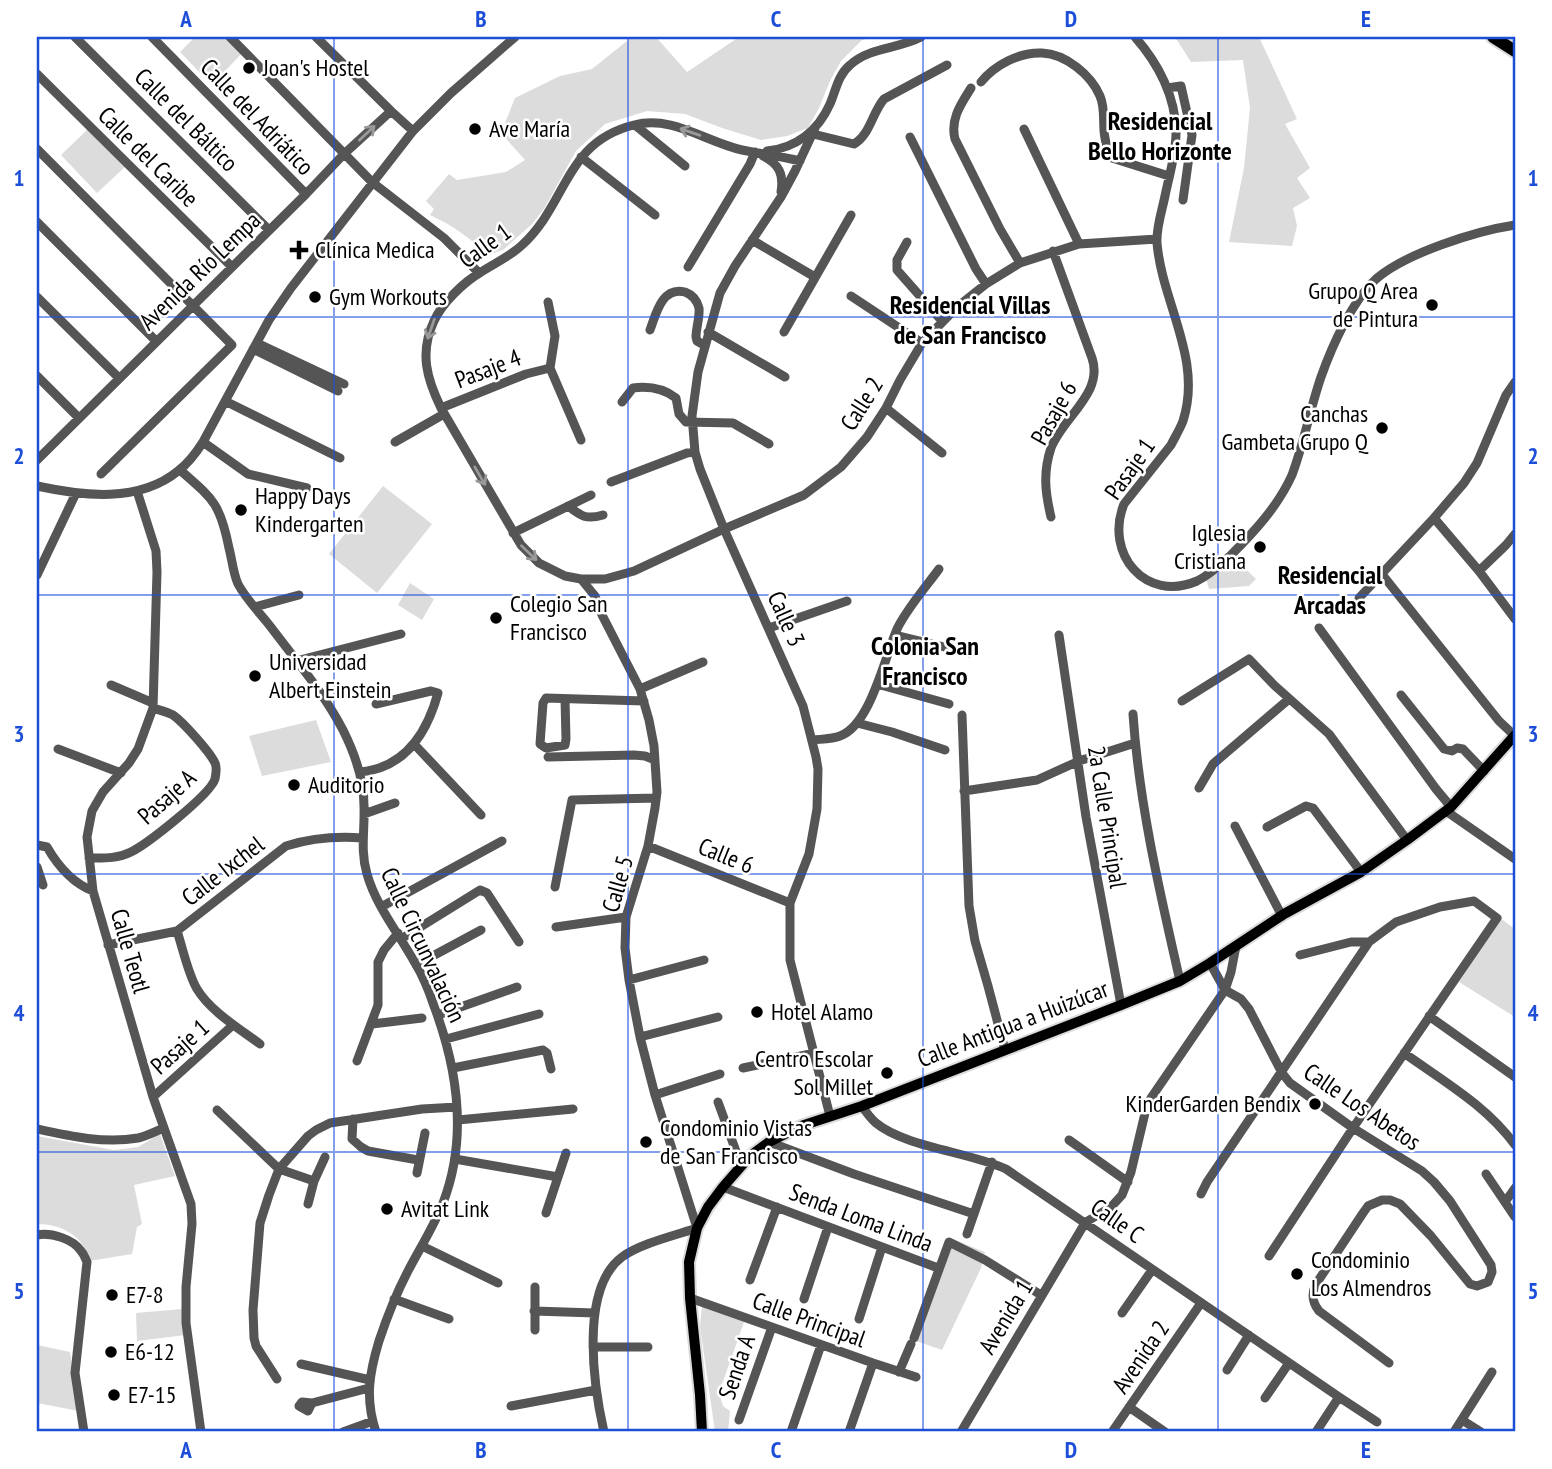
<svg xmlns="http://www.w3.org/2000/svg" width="1552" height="1469" font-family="'PT Sans Narrow',sans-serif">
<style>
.green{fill:#dcdcdc}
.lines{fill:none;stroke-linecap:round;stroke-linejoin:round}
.major-casing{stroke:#dbdbdb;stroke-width:14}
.highway-casing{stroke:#dbdbdb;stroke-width:16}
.minor{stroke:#555;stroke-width:9}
.major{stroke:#000;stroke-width:10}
.highway{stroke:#000;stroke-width:12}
.oneway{stroke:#999}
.grid{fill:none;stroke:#1d4ed8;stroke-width:2;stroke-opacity:0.55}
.poi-dot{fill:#000;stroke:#fff;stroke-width:2.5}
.labels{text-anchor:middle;stroke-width:5;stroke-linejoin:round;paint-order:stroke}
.poi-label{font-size:24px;fill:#000;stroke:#fff;text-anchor:start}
.street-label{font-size:24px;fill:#000;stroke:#fff}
.neighbourhood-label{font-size:26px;font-weight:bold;fill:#000;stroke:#fff}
.neatline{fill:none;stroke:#1d4ed8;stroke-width:2.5}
.grid-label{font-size:23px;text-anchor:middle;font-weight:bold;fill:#1d4ed8}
</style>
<rect width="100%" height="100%" fill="#fff"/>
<!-- green -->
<path class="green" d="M195 37H227L243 52 212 85 180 52Z
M632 37H656L687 72 739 37H875L862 40 841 61 830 81 819 108 808 128 787 136 761 140 722 128 685 114 647 111 605 124 576 151 544 209 532 224 503 250 488 255C470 238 452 225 430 215L434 209 426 201 449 174 457 180 506 172 525 160 501 133 515 98 560 76 592 69Z
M1175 37H1259L1297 119 1285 124 1310 168 1297 178 1310 198 1293 208 1297 226 1292 246 1229 242 1244 168 1250 108 1243 60 1191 62Z
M89 128 126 166 97 193 61 155Z
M383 486 432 524 377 593 329 554Z
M1234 558 1256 579 1249 586 1209 589 1206 578 1218 571Z
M410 583 434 599 422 620 398 605Z
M316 720 331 762 262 776 249 736Z
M1500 918 1515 929V1017L1459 982Z
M160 1134 175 1176 134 1185 142 1224 137 1227 132 1254 89 1261C85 1236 61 1224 37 1224V1136L114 1150 138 1147Z
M950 1238 985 1252 981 1268 942 1350 916 1341Z
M702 1306 744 1322 719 1393 723 1406 730 1411 728 1432H715L700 1326Z
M182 1309 186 1335 137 1341 136 1313Z
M37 1345 70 1352 79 1411 37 1403Z"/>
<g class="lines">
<!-- major casing -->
<g class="major-casing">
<path id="major" d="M702 1432 700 1395 690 1298 689 1262 697 1228 708 1207 723 1187 750 1156 769 1142 801 1126 862 1106 1121 1005 1180 981 1210 963 1284 914 1361 872 1407 840 1451 807 1515 735"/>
</g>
<!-- highway casing -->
<g class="highway-casing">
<path id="highway" d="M1493 37 1515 51"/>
</g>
<!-- minor -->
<path class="minor" d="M75 37 269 230
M152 37 306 194
M230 37 372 182 444 238 479 273
M316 37 391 111 413 131
M1135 37C1158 63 1176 97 1176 133 1176 154 1169 176 1165 196 1162 211 1156 228 1157 243 1162 303 1203 359 1183 421 1180 429 1175 437 1171 445L1124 504C1104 554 1146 603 1197 581 1210 575 1221 564 1231 555 1255 531 1278 506 1292 475 1304 443 1310 409 1321 377 1332 346 1352 301 1376 279 1406 253 1476 231 1515 225
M37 74 232 267
M981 82C995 65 1019 52 1042 53 1066 54 1091 75 1100 96 1106 110 1102 124 1105 138 1106 145 1109 152 1112 158L1169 176
M971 88C961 104 950 119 955 139L1000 229 1020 263
M1167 88 1181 86 1192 135 1183 200
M635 125 685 166
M815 128 795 171 781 197 735 266 720 293 698 372 692 416 695 452 700 469 724 529 803 706 816 757 818 769 817 809 809 854 790 903V960L830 1116
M1024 129 1079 244
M813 134 854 144C870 135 872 113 884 99L947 65
M910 137 976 269 986 284
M37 149 232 345 101 474
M767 151C796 148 818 131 830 104 836 90 838 75 850 65 870 47 898 49 921 37
M763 156C779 164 784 174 781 192
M581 157 655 215
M800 161C781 156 761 154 742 150 706 142 672 115 634 125 564 142 568 204 521 246 509 257 495 263 481 272 464 282 442 303 434 321 419 353 427 379 441 408L521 545 539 563 565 576 581 579H605L634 571 724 529 804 495 841 467 867 437 886 408 900 380 922 343 957 307 986 284 1020 263 1079 244 1157 239
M37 222 156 341
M752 240 815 277
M907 242 897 260V270L942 321
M688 267 750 164 755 152
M851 296 922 343
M37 297 119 378
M548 302 555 336 550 368 581 440
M650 330C656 314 662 286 685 292 693 295 697 300 699 308 700 317 696 328 696 337L697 341 704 345
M708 332 785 377
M784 332 851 215
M257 343 344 384
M253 349 338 391
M37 376 79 418
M225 401 340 458
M622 402 633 388C649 386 663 388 676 398L679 414 686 422 733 423 769 444
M441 408 526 374 550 368
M886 408 942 453
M203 442 248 474 307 488
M395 442 444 414
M37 460 306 194 344 154 391 111
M180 470C213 499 220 503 229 548 232 559 233 573 238 584 246 599 259 612 270 626 295 659 324 693 343 730 355 754 364 779 364 806 365 830 360 850 367 874 376 906 399 934 415 963 423 976 429 991 434 1006 458 1070 468 1138 443 1203 434 1226 420 1248 408 1271 396 1294 387 1317 379 1341 369 1374 365 1399 376 1432
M611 482 687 453 695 452
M37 486C83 496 139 503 178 471 189 463 196 453 203 442L269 320 291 288 413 131 451 93 515 37
M137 491 156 551 157 572 153 708 138 749 129 763 103 792 92 811 87 837 93 891 153 1097 191 1204 192 1224 186 1287V1323L201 1432
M568 506C581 516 586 520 603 515
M1051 517C1045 492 1043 472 1051 448 1063 417 1104 393 1092 358L1053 251
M1434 518 1479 571 1515 619
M513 533 591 495
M1479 571 1506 545 1515 534
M1381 573 1499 721 1515 736
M37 575 76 493
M581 579 595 596 602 615 640 689 649 720 654 746 657 792 655 808 648 846 626 917 625 948 629 980 640 1037 655 1095 697 1228C676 1235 639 1244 622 1257 579 1289 594 1388 604 1432
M1359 598 1434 518 1464 483 1477 463 1506 395 1515 382
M255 607 299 595
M769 628 847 601
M1319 628 1436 789 1451 807
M895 635 969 653
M1059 635 1086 817 1121 1005
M296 661 401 634
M877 684 949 704
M111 685 153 703
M640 689 703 662
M1401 695 1444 749 1452 751 1457 748 1463 749 1484 771
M565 699 566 739 565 745 546 748 540 744 543 703 546 698C578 699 611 700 644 701
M1182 701 1249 659 1274 685 1329 734 1407 840
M1133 714C1139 804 1160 893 1180 981
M962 715 969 906 975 941 988 986 1005 1050
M857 723 892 732 945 750
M813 740C822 739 832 739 840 736 871 725 885 655 898 627 909 606 925 588 939 569
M414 744 481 815
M58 749 121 773
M548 757 634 755 645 756 655 760
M360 772C405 768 427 733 438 693L431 691 376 704
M1199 788 1213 764 1289 699
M964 791 1037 780 1079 761 1135 743
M1446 811 1515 859
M364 814 395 803
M1235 826 1282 916
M1267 827 1306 806 1313 808 1361 872
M37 845 47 847C58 866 72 883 93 891
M648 846 790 903
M89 858C103 858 117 859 131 852 147 844 210 795 215 779 216 774 217 767 215 763 210 752 183 722 173 715 167 712 159 710 153 708
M37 867 43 885
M555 887 572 800 656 798
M381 907 502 841
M556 927 626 917
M177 931C183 949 188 974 197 989 210 1011 240 1029 260 1044
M401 939 480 890 487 893 519 942
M108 945 177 931 286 846C312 838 335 836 362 838
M1300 955 1351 942H1369
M1210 963 1225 990 1241 999 1249 1009 1282 1073 1290 1083 1353 1128 1422 1171 1434 1182 1450 1201 1491 1265 1492 1272 1488 1282 1477 1286 1470 1284 1431 1236 1400 1204 1390 1200H1382L1368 1206 1363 1213 1316 1284C1311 1294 1312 1302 1319 1311L1389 1363
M416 965 481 930
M629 980 704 960
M438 1015 517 987
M1429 1016 1515 1077
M372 1024 422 1018
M640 1037 718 1017
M446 1039 539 1014
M1404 1053C1443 1081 1487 1106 1515 1145
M357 1061 378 1005V962L384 950 398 933
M453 1068 543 1050 547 1053 551 1069
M743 1068 815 1053
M655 1095 720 1074
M153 1097 233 1025
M718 1102 741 1165
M862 1106C866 1112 870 1118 876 1123 905 1147 969 1152 1006 1169L1339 1397 1377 1422
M217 1110 279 1169 314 1181
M353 1119 352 1139 361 1147 368 1151 418 1160
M458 1120 573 1109
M37 1129C69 1136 105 1144 138 1138 147 1136 156 1131 164 1128
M1069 1140 1128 1182
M769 1142 854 1174 974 1214
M455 1159 558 1177
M417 1173 425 1133
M1486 1174 1515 1217
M723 1187 938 1268
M1201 1194 1207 1182 1369 942 1396 922 1440 907 1474 901 1497 918 1353 1128 1269 1256
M1505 1202 1515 1188
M308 1204 314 1181 325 1157
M546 1213 566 1153
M967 1234 992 1162
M37 1235C51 1232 73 1239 81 1251 84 1254 85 1258 87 1262L75 1373 84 1432
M422 1246 498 1283
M750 1280 777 1207
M535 1287V1330
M690 1298 873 1363 916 1377
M394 1299 449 1319
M804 1299 828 1227
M534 1311 595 1313
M1122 1313 1152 1270
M859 1319 882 1247
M914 1338 949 1242 985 1260 1041 1295
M593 1347H648
M301 1364 370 1380
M1227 1370 1249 1335
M899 1372 911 1344
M277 1379 256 1346 254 1338 253 1310 260 1223 269 1195 279 1169 308 1136 316 1130 330 1123 422 1109 457 1107
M1265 1398 1289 1363
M312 1403 302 1402 299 1406 308 1411 312 1403 369 1388
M511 1406 596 1390
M1129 1407 1165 1432
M739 1420 772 1327
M1462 1420 1481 1432
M343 1432 373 1421
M791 1432 821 1345
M849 1432 873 1363
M961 1432 1082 1228 1086 1222 1111 1207 1122 1195 1131 1172 1146 1109 1151 1098 1225 990 1231 972 1236 946
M1112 1432 1201 1303
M1316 1432 1339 1397
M1454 1432 1492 1372"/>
<!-- major -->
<use href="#major" class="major"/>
<!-- highway -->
<use href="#highway" class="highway"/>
</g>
<!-- one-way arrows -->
<defs><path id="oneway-shaft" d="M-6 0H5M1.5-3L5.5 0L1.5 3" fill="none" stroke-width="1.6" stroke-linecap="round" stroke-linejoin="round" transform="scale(1.75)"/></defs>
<g class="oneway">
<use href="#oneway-shaft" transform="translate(690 132) rotate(-161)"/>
<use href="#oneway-shaft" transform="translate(367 133) rotate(-43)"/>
<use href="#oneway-shaft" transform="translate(431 329) rotate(109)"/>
<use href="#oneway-shaft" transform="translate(480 476) rotate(60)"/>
<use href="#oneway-shaft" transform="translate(529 553) rotate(44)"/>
</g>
<!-- grid -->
<path class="grid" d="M334 37V1432M628 37V1432M923 37V1432M1218 37V1432M37 317H1515M37 595H1515M37 874H1515M37 1152H1515"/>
<!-- markers -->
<g class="poi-dot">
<circle cx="249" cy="68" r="7"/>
<circle cx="475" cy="129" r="7"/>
<path d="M295.5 239.5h7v7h7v7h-7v7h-7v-7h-7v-7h7z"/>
<circle cx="315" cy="297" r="7"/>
<circle cx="1432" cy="305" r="7"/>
<circle cx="1382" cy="428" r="7"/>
<circle cx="241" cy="510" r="7"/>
<circle cx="1260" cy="547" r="7"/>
<circle cx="496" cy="618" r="7"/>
<circle cx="255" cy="676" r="7"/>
<circle cx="294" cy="785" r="7"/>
<circle cx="757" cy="1012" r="7"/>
<circle cx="887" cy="1073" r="7"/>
<circle cx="1315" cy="1104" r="7"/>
<circle cx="646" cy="1142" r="7"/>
<circle cx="387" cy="1209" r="7"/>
<circle cx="1297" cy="1274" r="7"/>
<circle cx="112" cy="1295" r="7"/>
<circle cx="111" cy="1352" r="7"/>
<circle cx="114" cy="1395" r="7"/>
</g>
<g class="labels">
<!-- poi labels -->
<g class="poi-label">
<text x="263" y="76">Joan's Hostel</text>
<text x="489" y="137">Ave María</text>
<text x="315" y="258">Clínica Medica</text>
<text x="1418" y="299" text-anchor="end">Grupo Q Area<tspan x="1418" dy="28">de Pintura</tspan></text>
<text x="329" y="305">Gym Workouts</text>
<text x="1368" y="422" text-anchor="end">Canchas<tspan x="1368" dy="28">Gambeta Grupo Q</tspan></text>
<text x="255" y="504">Happy Days<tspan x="255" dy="28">Kindergarten</tspan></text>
<text x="1246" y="541" text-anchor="end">Iglesia<tspan x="1246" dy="28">Cristiana</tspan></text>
<text x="510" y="612">Colegio San<tspan x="510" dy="28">Francisco</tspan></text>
<text x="269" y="670">Universidad<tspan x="269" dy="28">Albert Einstein</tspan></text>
<text x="308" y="793">Auditorio</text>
<text x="771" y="1020">Hotel Alamo</text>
<text x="873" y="1067" text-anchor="end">Centro Escolar<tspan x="873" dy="28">Sol Millet</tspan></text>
<text x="1301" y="1112" text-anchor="end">KinderGarden Bendix</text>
<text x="660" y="1136">Condominio Vistas<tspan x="660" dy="28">de San Francisco</tspan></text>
<text x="401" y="1217">Avitat Link</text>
<text x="1311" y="1268">Condominio<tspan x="1311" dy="28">Los Almendros</tspan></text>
<text x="126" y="1303">E7-8</text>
<text x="125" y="1360">E6-12</text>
<text x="128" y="1403">E7-15</text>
</g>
<!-- street labels -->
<g class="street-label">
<text transform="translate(257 117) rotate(46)" y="8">Calle del Adriático</text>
<text transform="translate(186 120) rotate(45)" y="8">Calle del Báltico</text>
<text transform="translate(148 157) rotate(45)" y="8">Calle del Caribe</text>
<text transform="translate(485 246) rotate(-36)" y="8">Calle 1</text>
<text transform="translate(200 271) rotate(-44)" y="8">Avenida Río Lempa</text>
<text transform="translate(488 369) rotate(-21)" y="8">Pasaje 4</text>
<text transform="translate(862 404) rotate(-58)" y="8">Calle 2</text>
<text transform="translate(1054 413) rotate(-61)" y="8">Pasaje 6</text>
<text transform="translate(1130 469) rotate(-55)" y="8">Pasaje 1</text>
<text transform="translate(786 619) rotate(66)" y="8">Calle 3</text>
<text transform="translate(167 797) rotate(-42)" y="8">Pasaje A</text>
<text transform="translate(1107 817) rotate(81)" y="8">2a Calle Principal</text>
<text transform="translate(726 856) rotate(22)" y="8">Calle 6</text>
<text transform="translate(223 871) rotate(-38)" y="8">Calle Ixchel</text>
<text transform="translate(618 884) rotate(-74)" y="8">Calle 5</text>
<text transform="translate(423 945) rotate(65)" y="8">Calle Circunvalación</text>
<text transform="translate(130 951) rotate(74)" y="8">Calle Teotl</text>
<text transform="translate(1013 1024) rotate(-21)" y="8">Calle Antigua a Huizúcar</text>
<text transform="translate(180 1047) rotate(-42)" y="8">Pasaje 1</text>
<text transform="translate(1362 1107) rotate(34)" y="8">Calle Los Abetos</text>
<text transform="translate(861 1218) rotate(21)" y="8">Senda Loma Linda</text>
<text transform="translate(1117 1221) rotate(35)" y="8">Calle C</text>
<text transform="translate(1006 1317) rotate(-59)" y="8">Avenida 1</text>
<text transform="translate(809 1320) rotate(20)" y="8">Calle Principal</text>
<text transform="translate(1141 1357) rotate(-56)" y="8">Avenida 2</text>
<text transform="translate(737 1367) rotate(-71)" y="8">Senda A</text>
</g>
<!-- neighbourhood labels -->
<g class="neighbourhood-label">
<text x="1160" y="130">Residencial<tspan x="1160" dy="30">Bello Horizonte</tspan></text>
<text x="970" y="314">Residencial Villas<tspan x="970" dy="30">de San Francisco</tspan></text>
<text x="1330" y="584">Residencial<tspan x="1330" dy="30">Arcadas</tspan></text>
<text x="925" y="655">Colonia San<tspan x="925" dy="30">Francisco</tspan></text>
</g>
</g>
<!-- border -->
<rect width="1552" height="1469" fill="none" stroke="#ffffff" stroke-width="77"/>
<rect x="38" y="38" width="1476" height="1392" class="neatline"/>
<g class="grid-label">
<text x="186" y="27">A</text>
<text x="481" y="27">B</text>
<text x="776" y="27">C</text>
<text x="1071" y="27">D</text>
<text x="1366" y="27">E</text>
<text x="19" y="186">1</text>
<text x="1533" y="186">1</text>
<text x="19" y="464">2</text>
<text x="1533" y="464">2</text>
<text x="19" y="742">3</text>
<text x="1533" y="742">3</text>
<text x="19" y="1021">4</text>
<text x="1533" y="1021">4</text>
<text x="19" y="1299">5</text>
<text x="1533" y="1299">5</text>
<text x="186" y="1458">A</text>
<text x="481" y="1458">B</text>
<text x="776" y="1458">C</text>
<text x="1071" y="1458">D</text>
<text x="1366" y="1458">E</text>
</g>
</svg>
